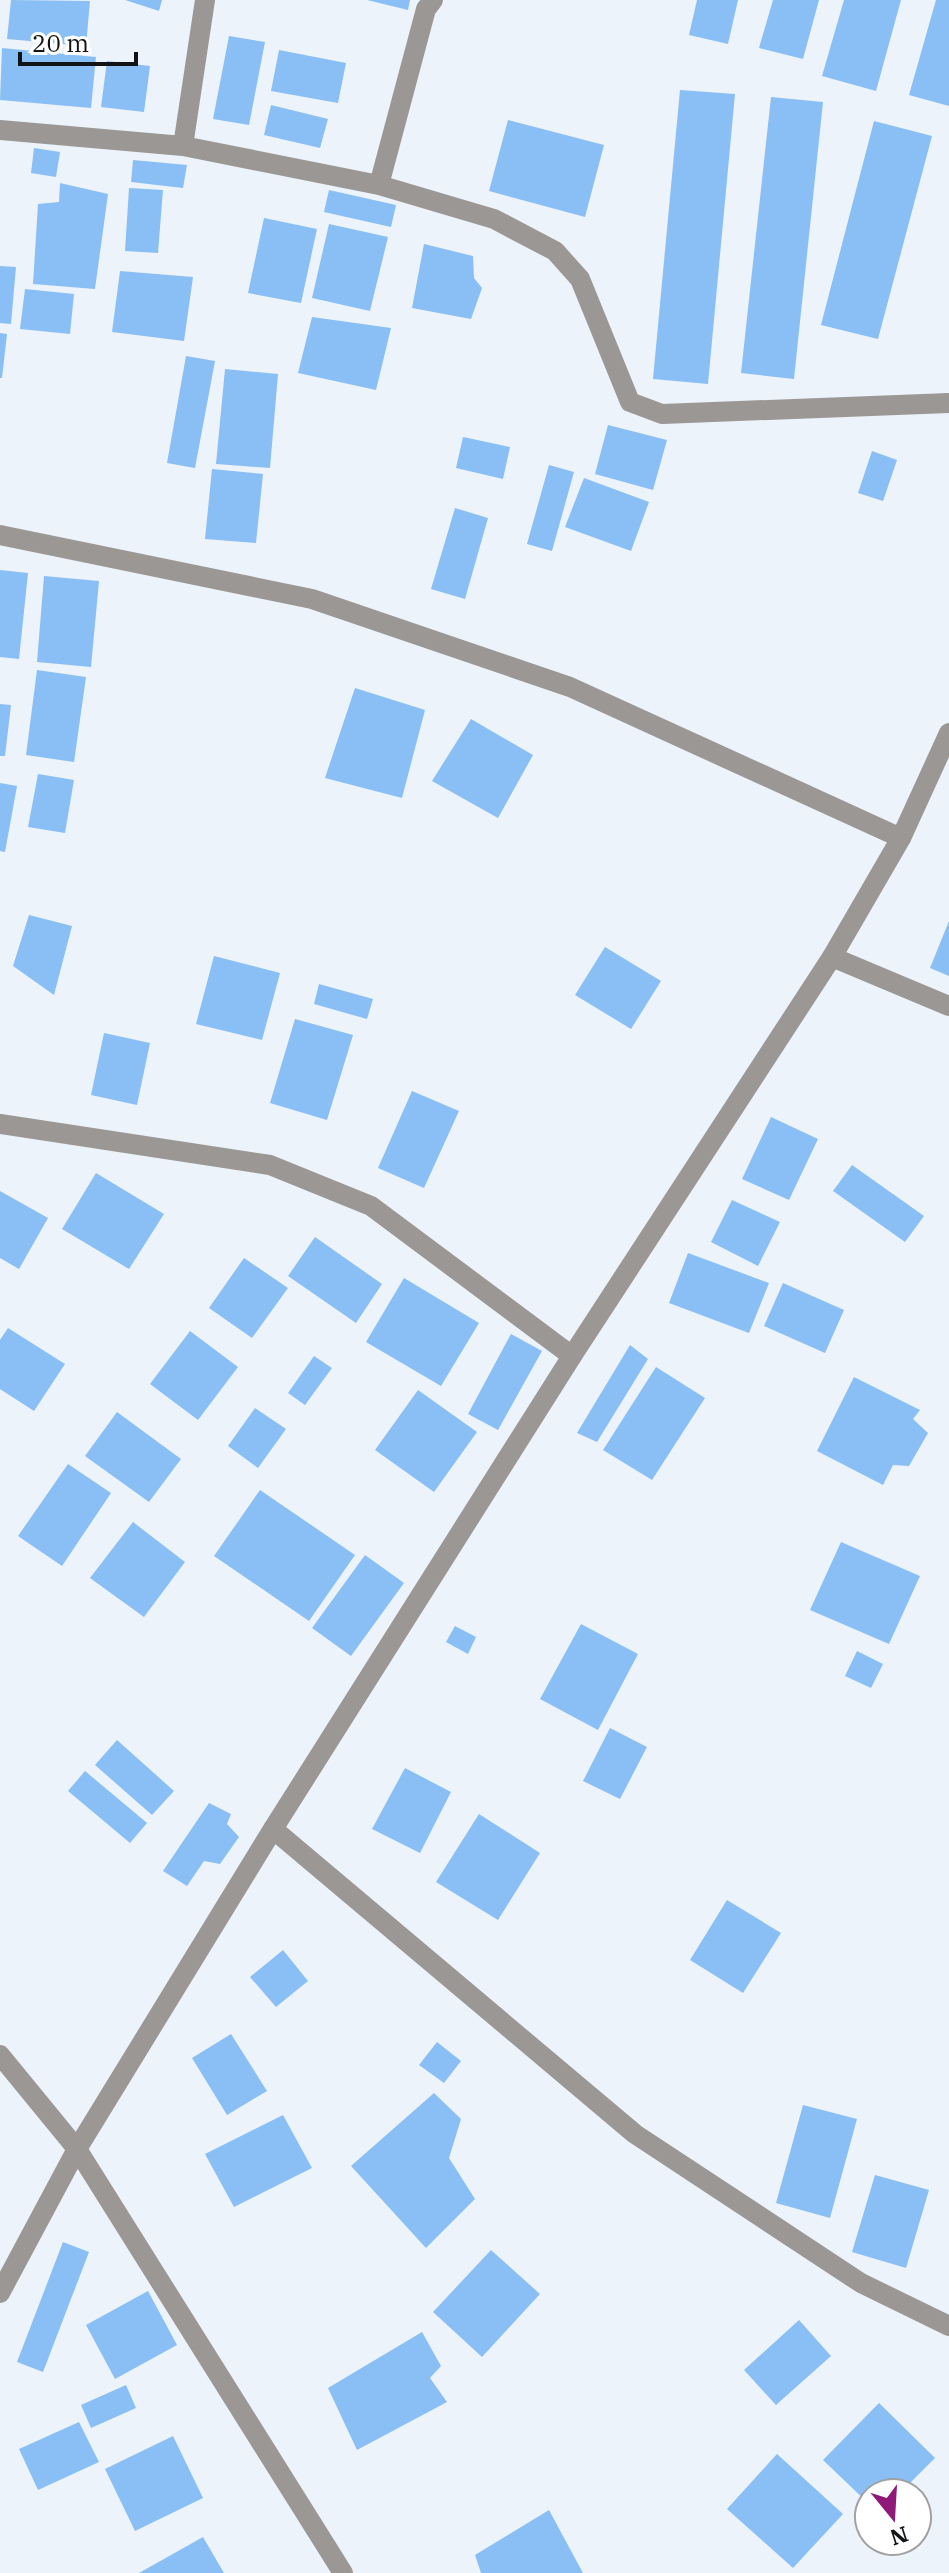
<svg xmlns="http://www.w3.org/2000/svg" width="949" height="2573" font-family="'IBM Plex Serif',serif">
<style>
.building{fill:#89bff5}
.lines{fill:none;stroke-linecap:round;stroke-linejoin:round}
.minor{stroke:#9b9795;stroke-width:20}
.tertiary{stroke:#9b9795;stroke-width:20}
</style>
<rect width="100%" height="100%" fill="#ecf3fa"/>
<!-- building -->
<path class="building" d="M11 0 90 1 86 46 7 39Z
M125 0H162L159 11Z
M367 0H410L408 10Z
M697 0H738L728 44 689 35Z
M773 0H819L803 59 759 48Z
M844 0H901L876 91 822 76Z
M936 0H949V106L909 95Z
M229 36 265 42 249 125 213 119Z
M2 48 96 57 91 108 0 100Z
M279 50 346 63 338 103 271 91Z
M107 61 150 66 144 112 101 107Z
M680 90 735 94 708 384 653 379Z
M771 97 823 102 794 379 741 373Z
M271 105 328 119 320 148 264 135Z
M508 120 604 145 585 217 489 191Z
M874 121 932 136 878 339 821 325Z
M34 148 60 152 56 177 31 173Z
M133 160 187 165 183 188 131 182Z
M60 183 108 194 95 289 33 284 38 204 59 202Z
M129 188 163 190 158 253 125 251Z
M329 190 396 205 391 227 324 212Z
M264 218 317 229 301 303 248 293Z
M329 224 388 237 370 311 312 298Z
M424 244 473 256 474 278 482 288 471 319 412 308Z
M0 266 16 267 11 324 0 323Z
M120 271 193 277 184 341 112 332Z
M25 289 74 294 70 334 20 329Z
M312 317 391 328 376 390 298 373Z
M0 333 7 334 2 378H0Z
M186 356 215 361 195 468 167 463Z
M225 369 278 374 270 468 216 464Z
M608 425 667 440 653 490 595 474Z
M463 437 510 447 503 479 456 468Z
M872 451 897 460 883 501 858 493Z
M549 465 574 472 552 551 527 544Z
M212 469 263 474 256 543 205 539Z
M584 478 649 502 631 551 565 527Z
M455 508 488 518 465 599 431 589Z
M0 570 28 573 19 659 0 657Z
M44 576 99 581 91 667 37 662Z
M37 670 86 677 74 762 26 755Z
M355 688 425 710 402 798 325 778Z
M0 704 11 705 5 756H0Z
M471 719 533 755 498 818 432 781Z
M38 774 74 780 65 833 28 827Z
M0 783 17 786 5 852 0 851Z
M29 915 72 926 54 995 13 966Z
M949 921V976L930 968Z
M605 947 661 981 631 1029 575 995Z
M214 956 280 973 262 1040 196 1024Z
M319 984 373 999 367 1019 314 1004Z
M295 1019 353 1035 327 1120 270 1103Z
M104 1033 150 1043 137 1105 91 1095Z
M412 1091 459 1111 424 1188 378 1168Z
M771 1117 818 1139 789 1200 742 1179Z
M852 1165 924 1216 905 1242 833 1191Z
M96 1173 164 1214 129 1269 62 1229Z
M0 1191 48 1218 19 1269 0 1258Z
M732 1200 780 1222 758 1266 711 1242Z
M315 1237 382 1284 356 1323 288 1276Z
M688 1253 769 1283 749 1333 669 1303Z
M244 1258 288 1288 252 1338 209 1308Z
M404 1278 479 1323 441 1386 366 1342Z
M783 1283 844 1310 825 1353 764 1326Z
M8 1328 65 1364 34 1411 0 1389V1340Z
M190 1331 238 1367 198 1420 150 1384Z
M511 1334 542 1351 498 1430 468 1414Z
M630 1345 648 1359 597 1442 577 1433Z
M314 1356 332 1368 305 1405 288 1393Z
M656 1367 705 1398 652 1480 603 1450Z
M854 1377 920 1410 913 1419 928 1433 909 1466 893 1465 883 1485 817 1451Z
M418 1390 477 1432 434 1492 375 1450Z
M255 1408 286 1429 258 1468 228 1446Z
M117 1412 181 1459 149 1502 85 1456Z
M68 1464 111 1493 62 1566 18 1536Z
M260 1490 355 1555 309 1621 214 1556Z
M133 1522 185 1562 144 1617 90 1578Z
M841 1542 920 1576 889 1644 810 1610Z
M365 1555 404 1583 351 1656 312 1628Z
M581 1624 638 1654 598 1730 540 1699Z
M455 1626 476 1637 468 1654 446 1642Z
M857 1651 883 1664 871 1688 845 1676Z
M610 1728 647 1747 620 1799 583 1781Z
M117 1740 174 1791 152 1815 95 1765Z
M405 1768 451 1792 420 1853 372 1829Z
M85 1771 147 1823 130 1843 68 1791Z
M209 1803 231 1814 227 1824 239 1837 220 1864 204 1861 187 1886 163 1871Z
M479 1814 540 1853 498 1920 436 1882Z
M727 1900 781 1933 743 1993 690 1960Z
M283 1950 308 1981 276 2007 250 1977Z
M231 2034 267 2091 227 2115 192 2058Z
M437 2042 461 2061 444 2083 419 2065Z
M434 2093 461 2119 449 2158 475 2199 426 2248 351 2166Z
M803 2105 857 2119 830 2218 776 2203Z
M283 2115 312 2168 234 2207 205 2154Z
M875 2175 929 2190 906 2268 852 2252Z
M63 2242 89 2252 43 2372 17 2362Z
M491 2250 540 2294 482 2357 433 2312Z
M148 2291 177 2345 115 2379 86 2325Z
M799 2320 831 2356 776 2405 744 2370Z
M422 2332 441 2366 430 2378 447 2402 357 2450 328 2388Z
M126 2385 136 2408 91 2428 81 2405Z
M879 2403 935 2458 900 2493H869V2504L823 2460Z
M79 2422 99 2462 38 2490 19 2449Z
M173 2436 203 2498 135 2531 105 2469Z
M777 2454 843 2514 793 2568 727 2509Z
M549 2510 583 2573H481L475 2555Z
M203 2537 224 2573H139Z"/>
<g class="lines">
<!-- minor -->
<path class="minor" d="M0 130 183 146 379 185 494 219 555 251 580 279 630 402 662 414 949 403
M183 146 205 0
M379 185 426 9 433 0
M0 535 312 599 570 687 901 838
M832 957 949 1006
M0 1124 270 1165 371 1206 572 1356
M273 1829 635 2134 861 2283 949 2326
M0 2055 77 2149 343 2573"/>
<!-- tertiary -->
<path class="tertiary" d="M0 2293 77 2149 273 1829 572 1356 832 957 901 838 949 733"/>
</g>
<!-- north arrow -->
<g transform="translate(893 2517) rotate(162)"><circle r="38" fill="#ffffff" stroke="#a0a1a2" stroke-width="2"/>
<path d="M0-6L14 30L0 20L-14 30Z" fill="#8f1a7a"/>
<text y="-12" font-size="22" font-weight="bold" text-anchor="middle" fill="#111316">N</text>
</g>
<!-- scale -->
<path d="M20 52v12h116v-12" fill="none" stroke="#111316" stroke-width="4"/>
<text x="32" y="52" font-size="24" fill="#111316" stroke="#ffffff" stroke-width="6" paint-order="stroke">20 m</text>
</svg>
